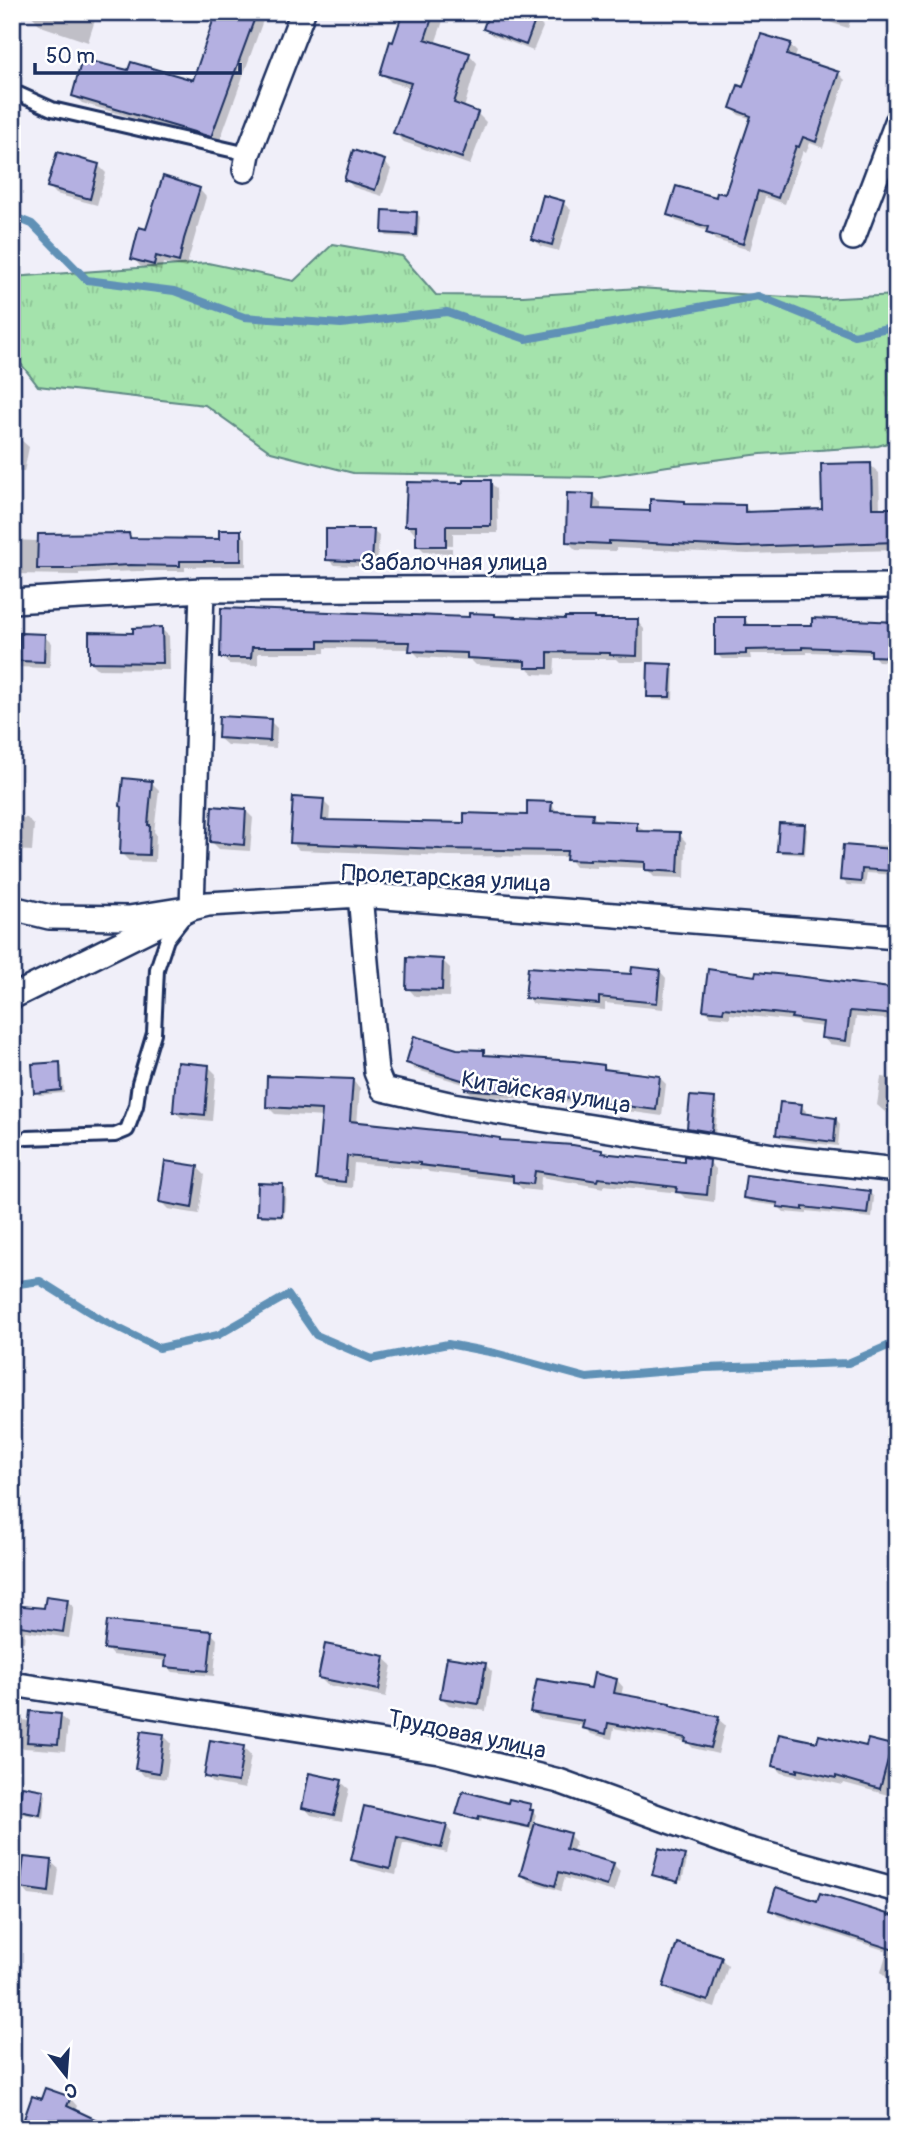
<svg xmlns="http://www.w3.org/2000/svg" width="909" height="2141" font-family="Pangolin,sans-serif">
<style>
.grass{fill:url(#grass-tufts);stroke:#608985;stroke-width:2}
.shadow{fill:#0003}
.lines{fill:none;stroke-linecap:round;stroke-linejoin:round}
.stream{stroke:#6191b6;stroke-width:8}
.building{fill:#b4b0e1;stroke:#1b2f5e;stroke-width:2}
.lane-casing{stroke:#1b2f5e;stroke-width:18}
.street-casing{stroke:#1b2f5e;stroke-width:28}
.lane{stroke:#fff;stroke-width:12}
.street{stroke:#fff;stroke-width:23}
.labels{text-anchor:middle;stroke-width:5;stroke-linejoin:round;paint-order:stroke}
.street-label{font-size:24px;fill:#1b2f5e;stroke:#fff}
</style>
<defs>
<pattern id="grass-tufts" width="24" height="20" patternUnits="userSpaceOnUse" patternTransform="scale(1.75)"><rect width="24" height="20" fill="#a4e3ac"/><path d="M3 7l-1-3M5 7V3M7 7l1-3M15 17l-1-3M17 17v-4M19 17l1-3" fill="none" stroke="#8dc396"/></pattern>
</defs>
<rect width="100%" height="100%" fill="#f0eff9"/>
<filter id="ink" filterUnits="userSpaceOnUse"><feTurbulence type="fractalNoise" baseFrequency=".0143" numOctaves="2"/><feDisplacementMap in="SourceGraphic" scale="14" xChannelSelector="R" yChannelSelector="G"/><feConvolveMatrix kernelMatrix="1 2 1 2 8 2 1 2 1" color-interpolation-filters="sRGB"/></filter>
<g filter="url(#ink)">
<!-- grass -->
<path class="grass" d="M333 244 402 256 436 295 523 296 638 288 820 299 897 295V440L878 446 761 454 668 466 598 477 353 473 271 452 205 405 38 386 12 352V277L208 263 294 281Z"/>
<!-- shadow -->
<path class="shadow" d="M33 12H87L95 20 88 42 41 26 32 16Z
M218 12H266L219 143 82 103 74 96 129 73 194 82Z
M405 12H446L435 44 469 54 477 63 464 108 477 113 486 122 470 165 404 142 395 133 411 88 391 82 382 73Z
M853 12 848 28 823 20 816 13Z
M535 19 543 27 533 51 492 35 485 28Z
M790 45 797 52 794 60 838 73 845 80 823 148 810 143 806 153 803 151 785 204 765 197 750 250 715 240 708 231 676 221 669 214 726 196 752 119 739 115 732 108 744 89Z
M384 162 391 169 382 196 353 187 346 179Z
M98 165 106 173 97 205 56 194 49 186Z
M199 189 206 197 186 268 163 263 161 271 140 266 133 258 148 231Z
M563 203 571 210 559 251 540 246 533 238Z
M416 213 420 217 418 238 387 236 384 233Z
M894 262 897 263V304L886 296Z
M12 438 21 440 29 447 24 472 12 470Z
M870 465 879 473 880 510H897V550L748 554 616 548V551L576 550 568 542 593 495 601 503V511L652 513 684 503 687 506 745 507 751 513 823 511Z
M490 482 497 489 498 533H453V545L423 544V547L452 548V553L425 552 418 545V533H414L407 525Z
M373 531 379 536 377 567 334 565 328 559Z
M240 532 246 538V566L185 567V571H138L79 573V575L12 574V540L39 541 129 534 134 540 221 541Z
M223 610 637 621 644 629V662H619L616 659H555L554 675 534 674 527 668 476 665 471 660 419 657 411 649 325 648V653H258V665L229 664 222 657Z
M744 618 750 626 897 623V662L878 661 872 654 807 652V654H750L751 659H722L717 654Z
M161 629 169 636 170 670 98 669 90 661 135 635Z
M12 635 44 636 51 643 50 668 12 667Z
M671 665 674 669 673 700 652 699 648 696Z
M270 721 277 728 276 748 227 745 219 738Z
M151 782 159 790 154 832 156 834 155 862 129 861 122 854Z
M323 801 330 808 329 822 466 825 528 816 551 803 558 813 592 815 599 822 637 824 644 831 679 834 686 842 685 878 654 877 646 868 597 866V868L575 867 568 857 449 856 299 850 292 843Z
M245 810 253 818 250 851 219 849 211 841Z
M12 816 27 818 34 825 32 851 12 850Z
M804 826 807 829 805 855 782 853 779 850Z
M875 845 897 846V875L867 873 865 886 847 885 842 879 874 849Z
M442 960 450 968 449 997 415 996 408 988Z
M660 971 666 978 663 1009 605 1003V1010L533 1004 527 997Z
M757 978 897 989V1020L856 1017 852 1047 829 1044 823 1037 824 1027 800 1024 797 1021 730 1014V1018L711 1016 704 1009Z
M456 1050 484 1052 489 1057 604 1066 609 1071 659 1077 666 1084 662 1116 564 1102 473 1095 467 1089V1085L414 1069 408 1063Z
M59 1063 62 1067 64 1093 39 1095 36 1092Z
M209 1067 216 1074 212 1121 182 1118 174 1111Z
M881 1077 897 1079V1114L885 1112 877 1105Z
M353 1081 360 1088 357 1124 499 1139 502 1141 601 1152 604 1155 685 1164 709 1162 716 1169 714 1202 685 1198 680 1193 604 1185V1188L541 1177 540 1191 522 1189 515 1182 429 1172 427 1170 354 1163 352 1188 325 1185 318 1178 324 1117 275 1114 267 1106Z
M714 1100 718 1103 715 1134 692 1131 689 1127Z
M801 1106 806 1111 805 1115 836 1119 840 1124 838 1146 783 1139 778 1135Z
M198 1168 205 1175 199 1214 168 1209 161 1202Z
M282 1186 286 1189 284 1218 262 1217 259 1214Z
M869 1192 874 1197 872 1218 807 1211V1214L784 1212 778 1206 750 1202 745 1198Z
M67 1601 74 1607 69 1638 25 1631 24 1642 12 1641V1607L46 1610Z
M211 1633 217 1639 214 1676 173 1672 167 1666 168 1661 112 1655 106 1648Z
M384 1658 392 1665 386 1697 327 1685 320 1678Z
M485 1664 492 1672 486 1711 449 1705 442 1698Z
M617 1680 623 1687 621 1696 718 1719 725 1725 718 1754 693 1748 687 1742 614 1728 612 1739 591 1734 585 1726 539 1718 532 1711Z
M60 1716 68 1723 65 1751 12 1747V1719L31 1721Z
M164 1736 171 1743 166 1779 144 1776 137 1768Z
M870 1741 892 1747 897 1752V1762L888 1795 844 1783 843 1785 804 1776V1778L781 1773 774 1766 818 1744 867 1748Z
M244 1748 251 1755 245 1789 213 1783 206 1776Z
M341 1782 349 1789 342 1821 311 1815 304 1807Z
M43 1792 46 1795 43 1818 23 1814 20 1811Z
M510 1806H530L536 1815 533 1824 569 1835 576 1842 572 1853 613 1864 620 1871 614 1892 565 1878 561 1891 528 1881 522 1874 535 1830 482 1819 481 1822 461 1816 458 1813Z
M365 1808 446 1826 452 1833 447 1853 403 1843 396 1875 359 1866 353 1860Z
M684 1856 687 1860 682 1881 655 1874Z
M51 1862 59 1869 55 1898 29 1895 22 1887Z
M819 1903 897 1917V1981L888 1979 881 1972 887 1951 778 1916 771 1909Z
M721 1958 728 1966 715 2008 673 1994 665 1987Z
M70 2098 77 2106 75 2111 112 2129H41L33 2126 26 2119 42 2101Z"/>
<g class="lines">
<!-- stream -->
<path class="stream" d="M12 216 32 224 87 280 174 291 244 317 341 324 447 312 526 339 758 296 854 335 897 326
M12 1285 40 1281 102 1320 159 1348 218 1335 288 1295 316 1335 372 1359 448 1344 495 1353 587 1378 705 1368 848 1363 897 1342"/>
</g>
<!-- building -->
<path class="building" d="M216 12H257L211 137 72 96 82 59 128 70 131 62 193 80Z
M403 12H434L425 39 470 53 454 103 478 112 462 158 393 133 411 83 380 74 390 41 393 42Z
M489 12H522L536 18 526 45 483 29Z
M761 34 791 43 787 55 839 72 816 142 803 137 799 147 796 146 778 198 758 191 743 244 706 233 708 227 667 215 676 186 716 197 717 192 725 194 751 116 730 108 738 85 743 87Z
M353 150 385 160 375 190 344 180Z
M57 152 99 164 90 199 47 187Z
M163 176 200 188 184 239 179 262 156 256 154 265 131 259 139 227 146 229Z
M543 195 564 201 552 245 531 239Z
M383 210 417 212 416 235 382 233Z
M871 463 872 508H897V542L739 547 609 541V544L566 542 567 493 594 494 593 509 650 511V499L685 501V504L745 505V512L822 509 821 464Z
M463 480H491V526H446V546H416V526H405L407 482 463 483Z
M326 529H374L372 562 326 560Z
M219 530H241V561H180V566L130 565 73 568V569H37L38 534 129 533 130 538 219 539Z
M221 608 469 617V613L495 614V616L565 619V617H594V619H638L637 656 610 655V653L548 652V668H525V661L467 658V653L409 651 410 642 319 641V647H252L251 658H220Z
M715 617H745V625H812V618L897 622 896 657 871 656V650L802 647V649L746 650V654L715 655Z
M162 627 163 663 89 662V632L133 633V628Z
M20 633 45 634 44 662 19 661Z
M648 663 672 664 670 697H647Z
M219 716 271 719 270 741 218 738Z
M123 778 152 781 148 825H150L149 855 120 854 122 807 120 806Z
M293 797 324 799 322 820 464 823V813L527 815V801L552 802 551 811 593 813 592 820 637 822V831L680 832 678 872 645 870V862L590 859V861L566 860 567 851 440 849 290 843Z
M212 806 246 809 244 845 210 842Z
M779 823 805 824 803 852 777 851Z
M843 845 892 849 891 871 862 869 861 882 840 880Z
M407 957 443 959 442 990 406 989Z
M528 967 631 974 632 967 660 970 657 1003 599 997V1004L525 998Z
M708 969 755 976 756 972 797 976 897 989V1015L850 1011 846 1041 821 1038 823 1022 791 1018 792 1015 724 1008 723 1012 703 1010Z
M414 1036 457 1049 484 1050V1055L574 1061 604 1065V1069L660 1076 656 1110 557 1097 465 1089V1081L406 1063Z
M60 1062 61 1090 34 1093 32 1064Z
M177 1062 209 1065 205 1115 173 1112Z
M267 1076 353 1079 350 1121 474 1134 500 1138V1140L573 1145 602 1150V1153L684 1162V1156L710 1160 707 1195 676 1192 677 1187 598 1178 597 1181 535 1171 533 1184 513 1182V1176L420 1165V1163L347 1156 345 1182 316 1179 322 1110 266 1107Z
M690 1096 715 1098 712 1132 687 1128Z
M780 1102 802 1104 801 1113 836 1118 834 1142 776 1135Z
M165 1161 198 1166 192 1208 159 1202Z
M746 1175 870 1191 867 1214 803 1207V1210L777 1207 778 1203 743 1198Z
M258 1183 283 1184 282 1216 257 1215Z
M46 1596 68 1599 63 1632 12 1625V1605L44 1608Z
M107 1621 212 1631 208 1671 165 1667 166 1656 104 1649Z
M325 1644 385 1656 379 1690 318 1678Z
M447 1657 486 1663 479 1704 440 1698Z
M594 1673 617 1679 614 1693 670 1703V1705L719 1717 711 1748 685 1742 686 1738 608 1723 606 1734 582 1728 584 1721 530 1712 537 1679 591 1688Z
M30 1711 61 1714 58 1744 27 1742Z
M141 1731 164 1734 159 1773 135 1769Z
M779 1734 817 1742 819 1735 866 1746 868 1739 892 1745 880 1789 836 1776V1778L797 1769V1772L772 1766Z
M210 1740 244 1746 238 1782 204 1777Z
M309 1773 342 1780 334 1815 302 1808Z
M22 1786 44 1790 40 1815 18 1811Z
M463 1791 508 1803 509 1799 531 1804 530 1810H533L529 1827 479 1816 478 1820 456 1814Z
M364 1806 447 1825 441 1848 397 1837 390 1869 351 1860Z
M535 1823 570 1833 566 1849 614 1863 607 1886 559 1872 555 1886 520 1875Z
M659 1848 685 1855 678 1882 652 1875Z
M24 1857 52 1860 49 1892 20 1888Z
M776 1887 817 1901 820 1893 897 1917V1951L769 1910Z
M677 1943 722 1957 708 2001 663 1987Z
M45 2088 71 2097 67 2106 116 2129H52L24 2119 32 2096 41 2099Z"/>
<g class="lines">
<!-- lane casing -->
<g class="lane-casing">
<path id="lane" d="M12 91 52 109 248 154
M27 1138 115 1135 127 1130 136 1106 139 1083 154 1033 157 969 167 939 185 916"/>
</g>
<!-- street casing -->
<g class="street-casing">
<path id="street" d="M245 170 248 154 303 12
M853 238 897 122
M12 601 202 590 897 586
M360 895 376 1072 383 1089 453 1105 786 1158 897 1170
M12 908 49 917 129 918 192 908 202 590
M12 997 192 908 208 904 360 895 897 937
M12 1684 439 1751 559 1781 743 1848 897 1890"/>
</g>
<!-- lane -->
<use href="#lane" class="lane"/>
<!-- street -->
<use href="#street" class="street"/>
</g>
</g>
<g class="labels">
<!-- street labels -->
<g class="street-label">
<text x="454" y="570">Забалочная улица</text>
<text transform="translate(446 878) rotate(3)" y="8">Пролетарская улица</text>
<text transform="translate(546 1092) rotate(9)" y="8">Китайская улица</text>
<text transform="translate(467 1734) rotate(12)" y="8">Трудовая улица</text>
</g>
</g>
<!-- margin -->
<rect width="909" height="2141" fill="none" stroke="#fff" stroke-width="42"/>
<rect x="21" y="21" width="867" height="2099" fill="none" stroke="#1b2f5e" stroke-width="2.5" filter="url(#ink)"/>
<!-- north arrow -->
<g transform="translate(66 2075) rotate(163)" stroke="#ffffff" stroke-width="5" paint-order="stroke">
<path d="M0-5L12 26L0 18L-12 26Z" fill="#1b2f5e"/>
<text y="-10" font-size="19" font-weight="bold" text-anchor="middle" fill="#1b2f5e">С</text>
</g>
<!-- scale -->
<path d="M35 63v10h205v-10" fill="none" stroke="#1b2f5e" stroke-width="3.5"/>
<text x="46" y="63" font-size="21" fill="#1b2f5e" stroke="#ffffff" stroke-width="5" paint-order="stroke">50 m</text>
</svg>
